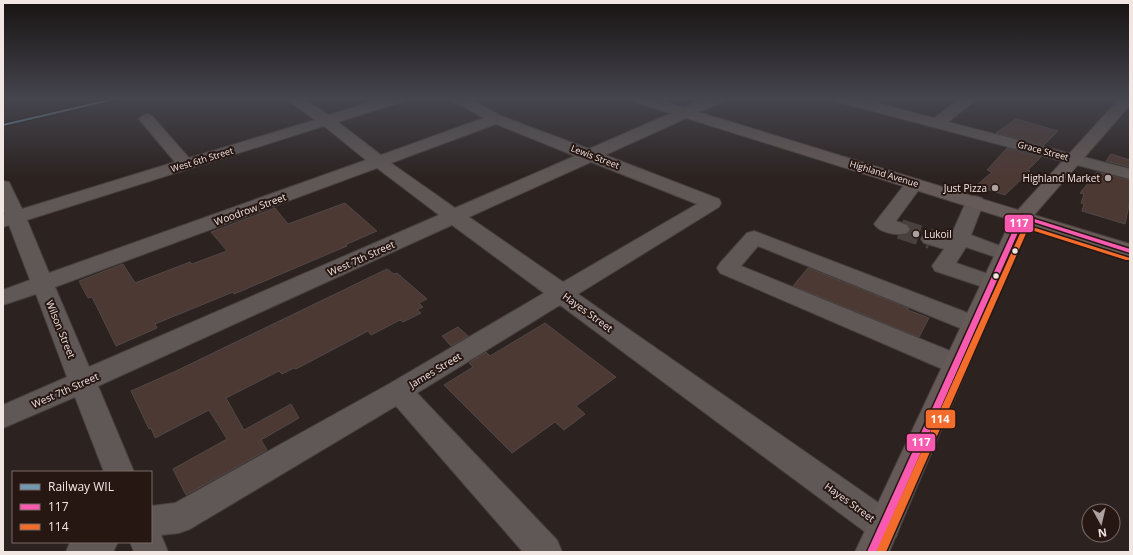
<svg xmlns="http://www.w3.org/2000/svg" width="1133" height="555" font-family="'Open Sans',sans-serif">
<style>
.building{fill:#4d3934;stroke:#504846}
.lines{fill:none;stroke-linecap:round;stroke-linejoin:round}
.minor-tunnel{stroke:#4a403e;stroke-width:20;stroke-dasharray:20 10;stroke-linecap:butt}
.minor-casing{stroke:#48403f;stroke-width:2}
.major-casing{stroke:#48403f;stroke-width:2}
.minor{fill:#605856;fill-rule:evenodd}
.major{fill:#655a57;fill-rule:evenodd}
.bus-1-casing{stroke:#271713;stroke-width:3}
.bus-2-casing{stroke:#271713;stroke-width:3}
.bus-1{fill:#f75aaf;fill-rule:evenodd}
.bus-2{fill:#f36c2b;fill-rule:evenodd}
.rail-1-casing{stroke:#271713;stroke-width:3}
.rail-1{fill:#7299b0;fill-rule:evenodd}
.poi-dot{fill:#ada29f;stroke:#271713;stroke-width:1.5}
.bus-dot{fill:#f2e6e3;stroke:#271713;stroke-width:1.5}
.labels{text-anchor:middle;stroke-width:4;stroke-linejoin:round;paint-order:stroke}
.far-street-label{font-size:9px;fill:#f2e6e3;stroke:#271713}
.poi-label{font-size:10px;fill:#f2e6e3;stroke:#271713;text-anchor:end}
.street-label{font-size:10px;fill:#f2e6e3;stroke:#271713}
.line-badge{stroke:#271713;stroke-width:1.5}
.badge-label{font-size:11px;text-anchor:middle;font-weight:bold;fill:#fff}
</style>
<rect width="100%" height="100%" fill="#2c2321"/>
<!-- building -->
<path class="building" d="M1016 119 1058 131 1044 145 996 133Z
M1007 148 1041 157 1028 170 1030 171 1005 195 976 186 992 172 987 170Z
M1111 154 1130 160V167L1106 161Z
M1097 172 1130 180V201L1125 224 1082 211 1084 204 1081 203 1084 194 1080 193Z
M345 203 377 231 345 245 347 246 234 294 233 292 155 324 157 328 116 346 92 297 88 298 79 281 123 264 135 283 190 262 192 264 227 251 211 232 275 208 288 224Z
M808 268 908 308V310L929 318 919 337 793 286Z
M387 269 394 274 397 273 427 299 419 303 423 307 417 310 421 313 403 322 400 320 371 335 368 331 296 369 294 368 282 374 279 371 226 398 244 430 291 404 299 418 261 440 267 450 186 495 173 469 227 439 209 410 155 438 151 428 149 429 131 391 176 371Z
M545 323 616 377 576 406 585 414 564 430 555 422 512 453 444 385 473 367 469 363 486 352 490 356Z
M458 327 468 336 451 346 442 336Z"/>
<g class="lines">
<!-- minor-tunnel -->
<path class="minor-tunnel" d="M900 229 931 239"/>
<!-- minor casing -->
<g class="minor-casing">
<path id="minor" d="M285 98H302L329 115 384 98H407L405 101 338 122 381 155 484 118 453 101 451 98H469L501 116 589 149 706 98H726L724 101 605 155 719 199 721 203 719 207 578 294 896 515 900 526 896 537 884 541 872 537 560 305 417 393 557 540 562 552H523L396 406 190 529 179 533 161 535 168 552H134L130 542H151V506L175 503 389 384 544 293 452 225 98 386 134 472H104L75 397 3 428V405L67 377 36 294 3 305V290L30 280 9 225 3 227V215L5 214 3 210V181L9 182 22 209 175 162 139 119 142 116 147 114 152 116 189 158 315 120ZM496 124 575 156 455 208 391 163ZM324 126 366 160 49 273 27 220ZM591 162 697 204 563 282 469 217ZM377 168 439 215 89 367 55 287Z
M833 98H858L934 118 961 98H978L948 122 1130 169V179L835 101Z
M914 179 920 180 923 184 896 221 907 225 910 229 907 233C897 236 880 233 874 224L877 220 908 180Z
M975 196 982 198 984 202 971 235 1011 250 1014 254 1011 258 1004 260 966 247 956 263 1000 278 1003 283 1000 288 992 290 935 271 932 266 944 249 924 243 921 239 924 235 931 233 950 238 966 202 968 198Z
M754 231 981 318 985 324 981 330 973 332 965 330 758 246 741 266 965 357 969 364 965 371 956 373 947 371 720 273 717 268 720 263 747 233Z
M70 542H118L113 552H66Z"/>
</g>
<!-- major casing -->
<g class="major-casing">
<path id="major" d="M630 98H653L1018 210 1120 98H1130V105L1034 215 1130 244V257L1028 226 889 552H855L1011 220 632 101Z"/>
</g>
<!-- minor -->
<use href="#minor" class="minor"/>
<!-- major -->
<use href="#major" class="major"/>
<!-- bus-1 casing -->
<g class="bus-1-casing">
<path id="bus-1" d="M1022 215 1130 249V253L1024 219 877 552H867L1019 217Z"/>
</g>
<!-- bus-2 casing -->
<g class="bus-2-casing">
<path id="bus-2" d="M1026 225 1130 258V260H1126L1028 229 886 552H876L1023 227Z"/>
</g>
<!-- bus-1 -->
<use href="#bus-1" class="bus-1"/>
<!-- bus-2 -->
<use href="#bus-2" class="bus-2"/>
<!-- rail-1 casing -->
<g class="rail-1-casing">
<path id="rail-1" d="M114 98H123L3 126V124Z"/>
</g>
<!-- rail-1 -->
<use href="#rail-1" class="rail-1"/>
</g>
<!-- sky -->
<linearGradient id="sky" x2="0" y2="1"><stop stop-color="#181312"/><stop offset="0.56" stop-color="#45454e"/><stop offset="1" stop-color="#45454e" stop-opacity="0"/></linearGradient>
<rect width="1133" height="176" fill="url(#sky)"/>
<!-- markers -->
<g class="poi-dot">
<circle cx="1108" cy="178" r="4"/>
<circle cx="995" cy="188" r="4"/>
<circle cx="916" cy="234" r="4"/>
</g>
<g class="bus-dot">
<circle cx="1015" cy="251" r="3.5"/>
<circle cx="996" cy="276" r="3.5"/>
</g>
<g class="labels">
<!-- far-street labels -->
<g class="far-street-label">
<text transform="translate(1043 151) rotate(15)" y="3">Grace Street</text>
<text transform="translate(595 157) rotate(21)" y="3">Lewis Street</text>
<text transform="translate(202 160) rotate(-17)" y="3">West 6th Street</text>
<text transform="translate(884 174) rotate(17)" y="3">Highland Avenue</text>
</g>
<!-- poi labels -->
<g class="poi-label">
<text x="1100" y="182">Highland Market</text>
<text x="987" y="192">Just Pizza</text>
<text x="924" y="238" text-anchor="start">Lukoil</text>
</g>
<!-- street labels -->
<g class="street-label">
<text transform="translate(250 209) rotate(-20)" y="4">Woodrow Street</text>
<text transform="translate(361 258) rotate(-24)" y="4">West 7th Street</text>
<text transform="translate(588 312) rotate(36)" y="4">Hayes Street</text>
<text transform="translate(61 329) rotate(68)" y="4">Wilson Street</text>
<text transform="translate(435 370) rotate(-31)" y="4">James Street</text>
<text transform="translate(65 390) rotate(-24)" y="4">West 7th Street</text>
<text transform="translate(850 502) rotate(36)" y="4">Hayes Street</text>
</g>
</g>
<g class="line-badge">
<rect x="1004" y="214" width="30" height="19" rx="4" fill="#f75aaf"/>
<rect x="925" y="409" width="31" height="20" rx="4" fill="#f36c2b"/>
<rect x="906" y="433" width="30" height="19" rx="4" fill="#f75aaf"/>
</g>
<g class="badge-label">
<text x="1019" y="227">117</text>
<text x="940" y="423">114</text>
<text x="921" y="446">117</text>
</g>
<!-- border -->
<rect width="1133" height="555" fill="none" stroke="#f2e6e3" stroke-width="8"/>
<!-- legend -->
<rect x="12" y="471" width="140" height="72" fill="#271713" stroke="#786a66"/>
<rect x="20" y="484" width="20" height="6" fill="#7299b0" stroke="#786a66"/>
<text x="48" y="491" font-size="12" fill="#f2e6e3">Railway WIL</text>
<rect x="20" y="504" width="20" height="6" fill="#f75aaf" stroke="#786a66"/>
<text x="48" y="511" font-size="12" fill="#f2e6e3">117</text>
<rect x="20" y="524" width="20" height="6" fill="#f36c2b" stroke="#786a66"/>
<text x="48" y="531" font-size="12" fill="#f2e6e3">114</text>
<!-- north arrow -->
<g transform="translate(1101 523) rotate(172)"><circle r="19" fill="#271713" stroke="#786a66"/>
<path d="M0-3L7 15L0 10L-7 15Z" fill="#ada29f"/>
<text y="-6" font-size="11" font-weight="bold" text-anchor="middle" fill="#f2e6e3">N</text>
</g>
</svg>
